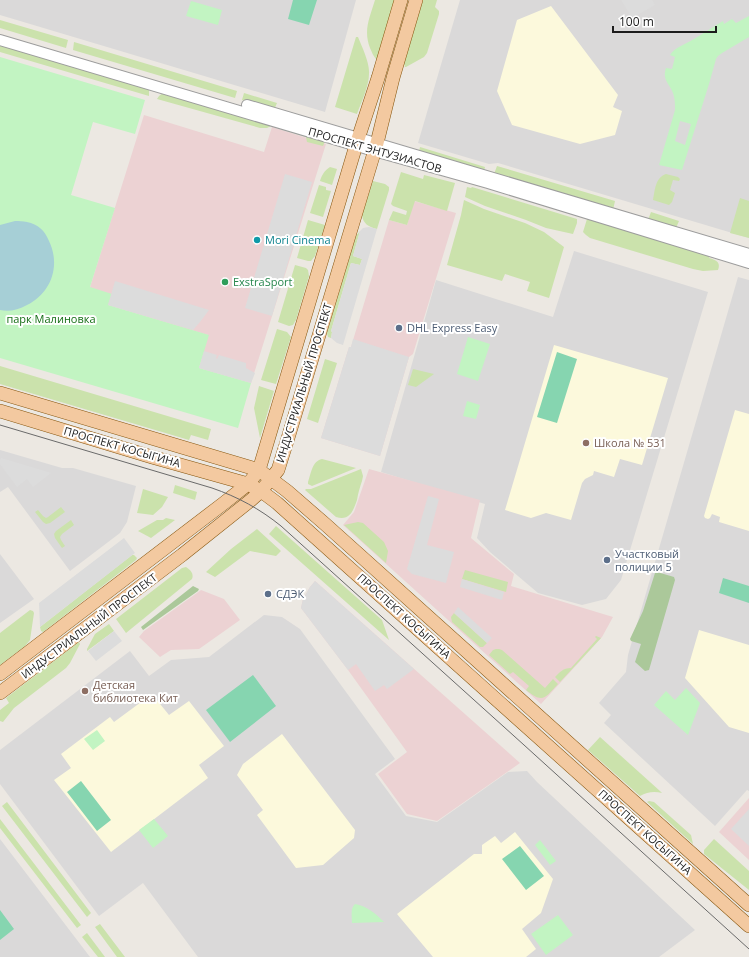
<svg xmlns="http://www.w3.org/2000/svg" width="749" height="957" font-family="'Open Sans',sans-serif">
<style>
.residential{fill:#dad9d9}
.commercial{fill:#ecd2d3}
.education{fill:#fcf9dc}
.grass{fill:#cbe2ac}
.forest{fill:#abc89a}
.park{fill:#c2f4c2;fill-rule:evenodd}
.pitch{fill:#86d5b0}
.parking{fill:#dcdcdc}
.water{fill:#a6cfd6}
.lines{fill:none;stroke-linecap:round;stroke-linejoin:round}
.tertiary-casing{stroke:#9d9d9d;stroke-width:12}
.primary-casing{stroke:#86550d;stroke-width:14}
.tertiary{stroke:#fff;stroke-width:10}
.primary{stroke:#f3c9a0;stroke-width:13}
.tram{stroke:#6a6a6a;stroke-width:1}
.culture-dot{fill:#0f9aa8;stroke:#fff;stroke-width:1.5}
.leisure-dot{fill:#2e9e5b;stroke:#fff;stroke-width:1.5}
.service-dot{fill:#5c6f8a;stroke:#fff;stroke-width:1.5}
.education-dot{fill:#8d6e63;stroke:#fff;stroke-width:1.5}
.labels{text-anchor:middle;stroke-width:4;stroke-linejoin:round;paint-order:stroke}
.street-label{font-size:11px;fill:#1c1c1c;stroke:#fff}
.culture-label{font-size:11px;fill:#0d838f;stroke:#fff;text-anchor:start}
.leisure-label{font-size:11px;fill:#27864d;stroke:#fff;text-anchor:start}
.park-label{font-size:11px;fill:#156e15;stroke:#fff}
.service-label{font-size:11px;fill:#4e5e75;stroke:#fff;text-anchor:start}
.education-label{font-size:11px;fill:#785e54;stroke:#fff;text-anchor:start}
</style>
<rect width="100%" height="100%" fill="#ece8e2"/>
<!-- residential -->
<path class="residential" d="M0 0H356L325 112 0 15Z
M460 0H749V238L498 163 489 164 418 143Z
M574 251 708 292 621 580 606 599 582 605 538 593 490 552 477 538 485 504 381 472 436 280 553 317Z
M738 277 749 280V791L747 790 715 826 604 723 611 715 599 703 626 672 628 655Z
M0 450 62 468H73L136 486 127 522 120 533 70 571 8 487 0 492Z
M0 554 34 599 0 623Z
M264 615 282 617 300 629 395 759 375 774 406 816 437 822 508 772 527 771 537 782 695 930 659 957H198L143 883 99 916 0 784V750L130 651 149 676 171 660 209 657Z
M0 839 90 957H0Z"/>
<!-- commercial -->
<path class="commercial" d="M144 115 264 152 272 127 326 144 251 383 199 368 208 335 108 305 90 287Z
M414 201 456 213 413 354 409 357 380 456 321 438 349 347H351L389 220 407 225Z
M369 469 480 500 471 538 514 574 511 586 613 617 602 637 541 704 343 525 354 512Z
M315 581 520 763 437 821 407 814 378 774 407 752 348 670 301 608 303 599 310 587Z
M201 590 224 599 240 620 199 649 171 650 160 657 139 637 144 631Z
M749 798V860L719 832Z"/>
<!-- education -->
<path class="education" d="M551 6 618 95 613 107 622 111 615 135 580 144 512 125 497 91 517 20Z
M554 345 668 378 642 465 620 459 614 477 594 471 593 475 585 479 582 483 571 520 546 513 531 518 505 510Z
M735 410 749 414V531L719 522 720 517 712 514 710 518 708 519 705 518 704 516Z
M699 630 749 645V733L729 727 685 678Z
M152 694 169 715 189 701 224 746 199 765 208 778 111 852 54 780 71 768 61 754 110 717 114 722Z
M282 734 355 830 354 838 323 865 296 868 257 815 263 810 237 775 243 764Z
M515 832 553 879 541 913 522 929 536 949 526 957H433L397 914 474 854H482V845L495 836 501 843Z"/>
<!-- grass -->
<path class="grass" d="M375 0H395L377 59H376C373 56 372 52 370 48 363 30 370 17 375 0Z
M423 0H437L435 7 439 11V14L427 53 424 57 406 67H405L404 64Z
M0 20 68 40 66 48 0 28Z
M356 37H358C362 47 370 63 369 74 369 86 361 103 357 114L335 107Z
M74 42 237 91 235 98 73 50Z
M0 44 149 87V96L0 52Z
M164 92 325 141 323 146 307 142 306 137 271 126 267 128H260L157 99 159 96Z
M244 93 277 103 274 110 242 100Z
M420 147 485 167 484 171 419 151Z
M497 166 615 201 613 210 494 174Z
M330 167 337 169 332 185 320 181C322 175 324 171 330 167Z
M401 172 423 179 424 175 455 183 447 211 415 201 407 225 389 220 393 211 406 215 407 211 393 206 391 204Z
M666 174 678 177 680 179 679 181 673 180 670 190 675 193 672 202 669 205 653 200C655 190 655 178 666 174Z
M373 181 385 184 389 187V190L377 229C369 227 363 224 362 215Z
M319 185 326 187V190L331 191 323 217 310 213Z
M467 187 471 188 472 187 577 219V223L573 234 546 228 526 220 485 206 465 197Z
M740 198 749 201V238L730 233Z
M464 200 484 209 525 223 544 232 564 247 549 298 527 291 530 282 505 274 502 281 447 265 461 215Z
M651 212 679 221 676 228 648 220Z
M587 219 710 255 709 258C716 260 721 262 718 270L703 271 693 269 590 238 586 235 583 232Z
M308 220 325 225 315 256 311 261H308L297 258Z
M360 231 353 256 362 259 360 265 351 263 331 331 332 332 331 338 328 337 327 333 356 236Z
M295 265 306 268 308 270 309 276 296 320 293 325 289 326 278 322Z
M277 329 287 332 291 337 276 384 261 380Z
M325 359 337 363 318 423 307 419Z
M0 366 211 429 208 440 191 435 189 440 0 384Z
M413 369 434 374 416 387 408 385Z
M259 386 274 391 260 438 254 408Z
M322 459 356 468 312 486 308 484V482C311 474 312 461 322 459Z
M361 469 363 476 362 481C360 487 358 493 357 500 353 511 350 521 336 517L305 490 306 489H311Z
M175 485 197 492 195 500 173 493Z
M143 489 168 497 162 507 153 515 137 513Z
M61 507 65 512 50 523 46 524 43 522 35 512 38 510 43 516 46 518 48 517Z
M166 518 175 520 151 538 138 531 157 520H163Z
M71 520 74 525 62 534 60 537 61 540 65 546 62 548 55 538 54 534 56 531Z
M358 522 363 523 384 542 388 551 386 563 344 525Z
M276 526 382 620 389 640 269 534Z
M257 529 281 551 276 556 250 551 215 577 206 572 231 549Z
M132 555H134L137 558 136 560 43 632 41 631 40 627Z
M186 567C191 570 194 574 192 579L126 633 116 619 182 568Z
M465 570 508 582 506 592 462 579Z
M30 610 33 611 34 613 30 640 25 646 0 665V633Z
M454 613 487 643 483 647H480L452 622 451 617Z
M109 624 114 631 87 651V649L95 634Z
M596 636 601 638 560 682 555 677C560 672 563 668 571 668L597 639 595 637Z
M79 642 80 644 70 663 66 668 14 708 3 722 0 721V710L9 703 6 698Z
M496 649H499L502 650 545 688 553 679 558 684C545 698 543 704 526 690L529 686 513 672 510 674 489 655 493 650Z
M600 737 660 791 662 793C654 791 647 792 640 796L588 750Z
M649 801 654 802 691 835 693 844 647 802Z
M7 802 91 913 87 917 2 806Z
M0 819 81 925 77 928 0 828Z
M714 839 749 871V890L704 854V850Z
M100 924 125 957H117L95 927Z
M87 933 105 957H98L82 937Z"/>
<!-- forest -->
<path class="forest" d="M657 572 674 577 675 580 649 670 645 671 635 662 641 644 631 641 630 639 643 611 655 573Z
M193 586 199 589 198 591 143 630 141 627Z"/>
<!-- park -->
<path class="park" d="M191 1 222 10 218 25 186 16Z
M749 16V37L722 53 718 56 716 59 709 84 682 170 659 165 675 110C675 104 675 99 673 93 669 83 662 80 666 68L672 69 675 57 670 55C675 47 686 44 694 39 704 33 713 27 723 21L724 24 732 19 736 23ZM680 121 691 124 685 145 675 141Z
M0 57 145 100 135 134 93 122 71 195 115 208 90 287 112 294 108 305 209 335 199 368 251 383 238 428 0 358Z
M468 337 490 344 478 381 457 374Z
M467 401 480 405 476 419 463 416Z
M686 688 700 703 688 735 654 705 666 691 675 700Z
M97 730 105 741 93 750 84 739Z
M154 819 168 836 153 848 139 830Z
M540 840 556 861 550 865 535 845Z
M355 904C367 906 376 914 384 922L352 923C352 917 350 908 355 904Z
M558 915 573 935 546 955 531 934Z"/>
<!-- pitch -->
<path class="pitch" d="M293 0H317L309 25 288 19Z
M557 352 577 359 557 423 537 417Z
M723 578 749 586V603L719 593Z
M253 675 276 706 230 742 206 710Z
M81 781 111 820 97 831 67 792Z
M520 846 544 876 526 890 502 859Z
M0 910 14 929 0 940Z"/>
<!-- parking -->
<path class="parking" d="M621 0H652L655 5 632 18Z
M285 174 312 182 272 316 245 308Z
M369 227 377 229 343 345 337 343 331 338 332 332 331 331 351 263 360 265 362 259 353 256 360 231 363 228Z
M115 281 209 310 200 322 193 330 108 305Z
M353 339 409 357 380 456 321 438 349 347H351Z
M204 351 217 355 216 358 217 359 219 355 246 363V368L255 373 251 383 199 368Z
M1 458 51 473 33 487 27 479 17 487 0 464V460Z
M428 496 439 499 427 545 454 552 446 583 412 574 407 569Z
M124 538 135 553 40 627 39 603Z
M462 579 504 592 502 600 460 587Z
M315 581 414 669 387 689 384 685 375 691 356 664 348 670 301 608 303 599 310 587Z
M458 607 492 638 487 643 454 613Z
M114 631 122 641 96 661 88 651Z
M749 809V846L731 829Z"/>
<!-- water -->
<path class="water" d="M15 221C19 221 23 221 27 222 38 224 45 231 49 241 61 266 51 293 27 305 18 310 9 312 0 310V225Z"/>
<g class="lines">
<!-- tertiary casing -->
<g class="tertiary-casing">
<path id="tertiary" d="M0 40 374 151 488 183 749 263
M247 105 463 169 749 254"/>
</g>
<!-- primary casing -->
<g class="primary-casing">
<path id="primary" d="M0 393 259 470 287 491 325 524 749 905
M0 411 152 457 248 484 261 491 277 503 749 926
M0 674 224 503 248 484 259 470 357 142 378 78 401 0
M0 693 182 555 251 500 261 491 278 470 288 438 377 143 393 78 416 0"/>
</g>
<!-- tertiary -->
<use href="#tertiary" class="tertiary"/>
<!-- primary -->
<use href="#primary" class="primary"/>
<!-- tram -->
<path class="tram" d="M0 425 212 488C238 497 260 509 281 526L524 745 749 949"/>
</g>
<!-- markers -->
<circle class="culture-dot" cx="257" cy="240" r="4"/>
<circle class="leisure-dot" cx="225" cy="282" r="4"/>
<g class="service-dot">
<circle cx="399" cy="328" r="4"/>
<circle cx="607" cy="560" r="4"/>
<circle cx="268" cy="594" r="4"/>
</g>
<g class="education-dot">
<circle cx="586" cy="443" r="4"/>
<circle cx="85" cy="691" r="4"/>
</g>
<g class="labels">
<!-- street labels -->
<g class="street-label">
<text transform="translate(375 150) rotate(16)" y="4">ПРОСПЕКТ ЭНТУЗИАСТОВ</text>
<text transform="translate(304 383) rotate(-73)" y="4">ИНДУСТРИАЛЬНЫЙ ПРОСПЕКТ</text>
<text transform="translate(122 447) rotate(16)" y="4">ПРОСПЕКТ КОСЫГИНА</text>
<text transform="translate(404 616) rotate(42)" y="4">ПРОСПЕКТ КОСЫГИНА</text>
<text transform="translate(89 626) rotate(-37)" y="4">ИНДУСТРИАЛЬНЫЙ ПРОСПЕКТ</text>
<text transform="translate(645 832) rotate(42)" y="4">ПРОСПЕКТ КОСЫГИНА</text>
</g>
<!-- culture labels -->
<g class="culture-label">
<text x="265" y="244">Mori Cinema</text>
</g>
<!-- leisure labels -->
<g class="leisure-label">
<text x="233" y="286">ExstraSport</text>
</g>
<!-- park labels -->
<g class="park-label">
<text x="51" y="323">парк Малиновка</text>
</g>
<!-- service labels -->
<g class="service-label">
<text x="407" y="332">DHL Express Easy</text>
<text x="615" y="558">Участковый<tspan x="615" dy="13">полиции 5</tspan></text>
<text x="276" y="598">СДЭК</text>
</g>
<!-- education labels -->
<g class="education-label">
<text x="594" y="447">Школа № 531</text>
<text x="93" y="689">Детская<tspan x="93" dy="13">библиотека Кит</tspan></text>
</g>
</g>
<!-- scale -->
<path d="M613 26v6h103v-6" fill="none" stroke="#1c1c1c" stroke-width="2"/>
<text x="619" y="26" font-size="12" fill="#1c1c1c" stroke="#ffffff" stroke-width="3" paint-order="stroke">100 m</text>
</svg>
